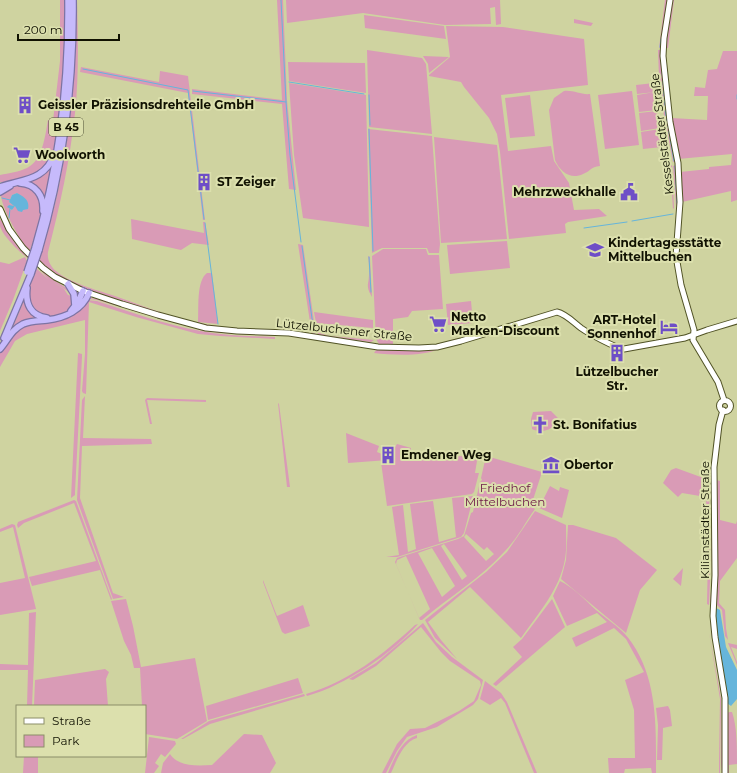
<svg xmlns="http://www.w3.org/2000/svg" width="737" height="773" font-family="Montserrat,sans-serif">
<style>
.green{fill:#d99bb6;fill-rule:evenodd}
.water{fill:#66b5db}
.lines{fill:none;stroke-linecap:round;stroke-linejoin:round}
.stream{stroke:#66b5db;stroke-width:1}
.secondary-casing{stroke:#515325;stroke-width:7}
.trunk-casing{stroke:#7d74a3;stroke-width:8}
.secondary{stroke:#fff;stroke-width:5}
.trunk{stroke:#c6bafb;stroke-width:5.5}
.trunk-bridge-casing{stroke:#7d74a3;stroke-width:8;stroke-linecap:butt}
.trunk-bridge{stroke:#c6bafb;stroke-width:5.5}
.labels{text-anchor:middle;stroke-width:4;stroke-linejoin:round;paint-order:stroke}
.shield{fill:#dce0ad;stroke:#4e5035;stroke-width:1}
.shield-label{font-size:11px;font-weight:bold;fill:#111202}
.poi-label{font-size:12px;font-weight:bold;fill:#111202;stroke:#dce0ad;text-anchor:start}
.street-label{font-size:12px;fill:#111202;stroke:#dce0ad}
.park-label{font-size:12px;fill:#6c1847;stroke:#dce0ad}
</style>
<rect width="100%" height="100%" fill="#cfd3a0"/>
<!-- green -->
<path class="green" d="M60 0H65C65 20 66 41 65 62 64 78 62 94 60 111 59 124 59 140 53 153 45 173 21 183 0 182V175C9 173 19 172 27 168 43 160 45 136 48 120L53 121 60 61Z
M75 0H77C78 38 79 76 75 113 70 160 60 206 48 252 47 259 50 266 56 271 68 282 96 290 112 295 146 307 182 322 218 326L217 328C187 324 158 314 129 304 97 293 65 284 39 262 46 237 54 211 59 186 72 124 76 63 75 0Z
M277 0H283L287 100 296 190 289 189 282 104 192 94V89L282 100Z
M286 0H500L501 24 496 25 495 7 490 8 491 24 445 25 363 13 287 23Z
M665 0H669L662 47 659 48Z
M672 0H674L668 48H664Z
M364 15 444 26 446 39 365 28Z
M574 19 593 23 591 26 574 23Z
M446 26 503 27 584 39 588 85 501 95 508 151 551 146 554 161 569 183 574 210 599 209 607 216 568 222 565 224 566 233 509 239 500 152 497 134 489 118 464 87 461 82 429 76V75L450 57Z
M367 50 422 58 426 64 432 134 369 127Z
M658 50H662L666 107H663L659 78Z
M723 51H737V200L731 202V191L682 202 680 172 709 169V167L731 165 732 154 678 159 671 118 707 120 708 96H694L695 87 705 88 708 70 717 69Z
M423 56 449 57 429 73 428 64Z
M288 62 365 63 366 93 289 81Z
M81 67 159 82 160 71 188 76 205 220H203L188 93 80 72Z
M289 83 366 95 369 227 303 218 294 155Z
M654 83 655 92 637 94 636 85Z
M564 91C574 90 581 95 590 94L600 166C590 167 591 171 583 174 571 180 560 172 555 160L549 110 554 98Z
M632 91 639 145 605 149 598 95Z
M655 92 657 110 639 112 637 95Z
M530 95 535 136 510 138 505 98Z
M667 109 676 162H673L663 110Z
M657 111 660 128 641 131 639 113Z
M368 129 432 136 440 244 439 253H429L427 248H382L372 253Z
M660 129 662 147 643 149 641 132Z
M434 137 497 145 507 239 441 243Z
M53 164 45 200H44L27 183Z
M670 165H672L674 208 673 209Z
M676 165 677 204 676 206 673 166Z
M21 185C25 186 30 187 33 189 51 204 35 235 29 253 22 243 0 206 1 194 5 189 15 186 21 185ZM17 193 22 197 12 210 9 209 14 206 9 202 12 195Z
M0 219 28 257V258C20 253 2 235 0 226 0 224 0 221 0 219Z
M131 219 204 233 203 222H205L209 245 192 243 181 250 132 239Z
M507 241 510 268 450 274 447 245Z
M298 244 303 245 316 335H312Z
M383 249H426L428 255H439L443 309 412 311 408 317 393 319V345L379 344 376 339 372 256Z
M368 256 370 257 372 297C365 285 369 285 369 274 369 268 369 262 368 256Z
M25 257 27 261 13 300 0 331V262L9 264Z
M37 266 52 279 68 289 72 294H70L66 290 49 279 64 289 68 295 73 296C73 299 73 303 72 305 69 316 47 320 39 314 36 313 30 305 29 302 26 293 32 277 36 268L48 279Z
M207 273H212L218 324 198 322C199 309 196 281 207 273Z
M25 298 40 318 13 330 12 329Z
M90 298 97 299 170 321 200 329 274 336 221 333 200 330 97 300 89 299Z
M87 300 97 301C131 312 166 325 201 331 225 336 250 336 275 337V339L220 336 198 334 136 317 89 302 86 394 83 393 82 391 85 354V320L27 334 15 341 0 367V353L3 348 8 340 20 328 30 324 53 322Z
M471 301 473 323 448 325 446 304Z
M314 312 373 320V328L316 323Z
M317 332 329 336 374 340 371 342 319 336Z
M441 348C423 357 394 355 374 353L377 349 417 351Z
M78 353 82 354V357L75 492V495L71 498Z
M85 396 83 438 151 439 152 444 82 446 80 498 113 593 124 597 113 599 77 500 82 400Z
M147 398 206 400V402L147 400 152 424H150L145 400Z
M278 403 279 404 290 487H287Z
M551 411 562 422 559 431 551 428C545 432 538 432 532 429L531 419 533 412Z
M346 433 379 446 377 452 389 457 397 444 411 448 408 458 410 461 483 454 482 460 477 461 475 473H479L474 492 472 494 387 506 381 462 388 461V460L348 463Z
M486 456 542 472 531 506 535 509C525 523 517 539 505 551 481 578 449 597 422 620H420L395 562 397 558 400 557 458 539 464 536 471 513 473 512 480 482 482 480 481 478ZM466 534 484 550 487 547 494 554 486 561 464 537ZM444 544 467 576 462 580 441 546ZM432 548 455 586 442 597 418 553ZM406 556 430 609 419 618 396 564 397 560Z
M676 468 709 480 710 581 709 605 707 604 708 551 706 497 682 493 678 497 663 483 671 470Z
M711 480H712L713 581 712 603 710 602 712 581Z
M716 480 720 481V520L736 524 737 521V558L720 581 719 603 725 610 726 628 728 640 725 636 722 610 715 603 718 561Z
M550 486 559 491 560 487 569 490 562 518 539 508Z
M473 496V498L464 533 461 537 397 557H386L399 555 392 507 403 505 408 552 416 549 410 504 433 501 439 542 456 537 452 498Z
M74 500 76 501 112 599 111 600 100 570 32 586 29 577 96 561 74 503 24 523 18 528 17 525 18 522Z
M535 511 566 525C566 536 567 548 565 559 560 589 538 614 521 638L470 587 428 622 441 640 457 659 435 638 425 620 486 572 507 552Z
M12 524 15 525 36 609 0 615V583L25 578 13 527 0 532V529Z
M568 525H573L616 538 657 570 640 590 626 633 561 579 566 560Z
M683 568 681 586 673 579Z
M263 580 277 616 303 605 310 626 285 634 282 632 263 582Z
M560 581C573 587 585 600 596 610 608 620 623 629 632 643 658 681 656 729 656 773H652L651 768 625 769 624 773H609L608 758H635L634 710 625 680 644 672 626 639 614 628 576 647 572 638 607 622 597 613 567 626 553 596Z
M126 599 133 626 141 667 195 658 207 721 177 739 145 734V706H142L140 668H134L131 655 124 641 111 601Z
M552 599 565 627 496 686 493 684 522 657 513 647 522 639Z
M708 609 709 632 721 699 720 773H719V763L720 699 709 632Z
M710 609H712L723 698V773H722L721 763 722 698 711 631Z
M36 612 32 706H27L28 670H0V664L28 665 29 613Z
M423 623 436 642 452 657 483 680 478 699 473 705 437 727 407 737 397 751 386 773H382L397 744 410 729 425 728 459 711 474 701 481 685 480 681 450 661 441 652 421 627 376 666 353 680 349 679 376 663Z
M418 624C393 653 344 686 307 696L306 694C348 682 384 654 415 625Z
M728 643 737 645V649L731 647 737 662V665Z
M105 669 109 672 106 679 108 706H34L35 680Z
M298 678 303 693 208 720 206 706Z
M485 681 501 693 507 702 537 773H534L505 703 501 698 490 705 480 699Z
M304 694 305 696 210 724 183 739H181L209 721Z
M668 706 670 710 672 726 663 728 662 760H657L658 725 656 708Z
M729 712H732C737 726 737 747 737 764L729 765V773H727L728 713Z
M244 734 262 735 276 763 270 773H161L163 763 170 754C179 767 197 766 212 765Z
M417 735V738C403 742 397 760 391 773H388C394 759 401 740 417 735Z
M149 737 175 741 176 744 165 757 161 754 155 763 159 766 154 773H145Z
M24 756H38V773H23Z"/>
<!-- water -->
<path class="water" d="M17 193C24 197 30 200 28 209L23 210 22 212 18 211 15 206 12 210 7 207 9 205 14 206 9 202 12 195Z
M716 608 720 610 726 647 737 670V699L731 706 727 703C727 692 726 682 723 671 720 655 712 624 716 608Z"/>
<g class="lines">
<!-- stream -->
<path class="stream" d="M281 0 286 102 290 155 301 242
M660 47 661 39
M661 59 665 106
M83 69 188 90 204 219
M289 82 364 94
M193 91 286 102
M369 95 370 125
M737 99V95
M665 110 674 161
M369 129 373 251
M675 166 677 203
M2 198 10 200
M9 218 10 209
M632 221 673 214
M205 223 218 324
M584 228 627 222
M302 246 314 333
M369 257 371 292"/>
<!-- secondary casing -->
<g class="secondary-casing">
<path id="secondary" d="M670 0 664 38 663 56 670 122 678 163 679 185 680 202 676 256 681 285 694 330 693 340 718 382 724 400
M0 209 9 229 23 248 43 268 55 277 83 291 122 304 158 315 206 328 237 331 289 333 378 347 419 348 437 347 461 341 557 312C566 314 573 322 581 328 588 333 615 348 624 349L685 338 707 330 737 321
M719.5 406a5.5 5.5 0 1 1 11 0a5.5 5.5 0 1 1-11 0Z
M723 410 719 425 714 467 715 575 713 616 715 637 725 698V773"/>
</g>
<!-- trunk casing -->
<g class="trunk-casing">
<path id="trunk" d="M20 183C36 184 44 196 43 211
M0 187C24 179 45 181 55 153
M0 192 10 186
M35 248C59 167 69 84 68 0
M39 250C63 168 74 86 73 0
M68 284 74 294 75 306
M27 288C25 304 31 316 47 318
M71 311 78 302 83 291
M4 338 31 274
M0 349C8 340 11 330 23 324 30 321 38 321 47 320 65 318 82 310 89 293"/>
</g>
<!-- secondary -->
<use href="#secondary" class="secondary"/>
<!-- trunk -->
<use href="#trunk" class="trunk"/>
<!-- trunk-bridge casing -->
<g class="trunk-bridge-casing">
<path id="trunk-bridge" d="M27 272 35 248
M31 274 39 250"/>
</g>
<!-- trunk-bridge -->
<use href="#trunk-bridge" class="trunk-bridge"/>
</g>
<!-- icons -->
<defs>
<g id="building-bare" transform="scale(1.38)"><path d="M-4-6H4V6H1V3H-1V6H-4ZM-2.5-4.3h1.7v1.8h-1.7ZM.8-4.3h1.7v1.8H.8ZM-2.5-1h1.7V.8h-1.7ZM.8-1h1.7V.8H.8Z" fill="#6e4ec7" stroke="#dce0ad" stroke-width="2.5" paint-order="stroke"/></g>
<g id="supermarket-bare" transform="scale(1.38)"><path d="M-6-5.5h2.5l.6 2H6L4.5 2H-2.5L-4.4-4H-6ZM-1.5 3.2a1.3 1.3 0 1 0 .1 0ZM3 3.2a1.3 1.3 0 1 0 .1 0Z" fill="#6e4ec7" stroke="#dce0ad" stroke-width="2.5" paint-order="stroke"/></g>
<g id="civic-bare" transform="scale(1.38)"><path d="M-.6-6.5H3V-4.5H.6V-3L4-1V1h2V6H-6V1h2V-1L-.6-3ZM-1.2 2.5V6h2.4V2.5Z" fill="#6e4ec7" stroke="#dce0ad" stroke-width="2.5" paint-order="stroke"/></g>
<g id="school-bare" transform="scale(1.38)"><path d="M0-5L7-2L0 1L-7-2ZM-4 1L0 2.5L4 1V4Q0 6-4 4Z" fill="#6e4ec7" stroke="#dce0ad" stroke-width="2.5" paint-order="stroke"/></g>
<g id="hotel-bare" transform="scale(1.38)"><path d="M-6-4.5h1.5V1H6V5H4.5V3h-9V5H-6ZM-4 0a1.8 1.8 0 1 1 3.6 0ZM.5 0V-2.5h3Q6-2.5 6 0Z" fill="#6e4ec7" stroke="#dce0ad" stroke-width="2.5" paint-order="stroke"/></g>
<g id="church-bare" transform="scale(1.38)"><path d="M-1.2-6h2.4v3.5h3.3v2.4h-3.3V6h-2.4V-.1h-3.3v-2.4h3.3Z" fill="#6e4ec7" stroke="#dce0ad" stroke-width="2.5" paint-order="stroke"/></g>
<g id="museum-bare" transform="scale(1.38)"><path d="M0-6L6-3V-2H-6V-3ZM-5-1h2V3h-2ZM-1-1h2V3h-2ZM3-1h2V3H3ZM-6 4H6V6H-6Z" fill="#6e4ec7" stroke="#dce0ad" stroke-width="2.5" paint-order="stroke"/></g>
</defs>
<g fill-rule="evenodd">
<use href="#building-bare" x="25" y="105"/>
<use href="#supermarket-bare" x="22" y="155"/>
<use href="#building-bare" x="204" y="182"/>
<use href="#civic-bare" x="629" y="192"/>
<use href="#school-bare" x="595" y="250"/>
<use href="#supermarket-bare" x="438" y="324"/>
<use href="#hotel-bare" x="669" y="327"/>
<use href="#building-bare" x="617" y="353"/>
<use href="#church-bare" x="540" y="425"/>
<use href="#building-bare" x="388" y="455"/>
<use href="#museum-bare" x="551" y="465"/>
</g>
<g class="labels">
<!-- shield labels -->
<rect class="shield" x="49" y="118" width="34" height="18" rx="3"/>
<g class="shield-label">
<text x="66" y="131">B 45</text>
</g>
<!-- poi labels -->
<g class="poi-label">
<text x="38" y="109">Geissler Präzisionsdrehteile GmbH</text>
<text x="35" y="159">Woolworth</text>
<text x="217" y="186">ST Zeiger</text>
<text x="616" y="196" text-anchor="end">Mehrzweckhalle</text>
<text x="608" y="247">Kindertagesstätte<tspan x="608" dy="14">Mittelbuchen</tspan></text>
<text x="451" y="321">Netto<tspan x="451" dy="14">Marken-Discount</tspan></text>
<text x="656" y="324" text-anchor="end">ART-Hotel<tspan x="656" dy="14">Sonnenhof</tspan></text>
<text x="617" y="376" text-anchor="middle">Lützelbucher<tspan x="617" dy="14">Str.</tspan></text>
<text x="553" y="429">St. Bonifatius</text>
<text x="401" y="459">Emdener Weg</text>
<text x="564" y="469">Obertor</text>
</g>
<!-- street labels -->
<g class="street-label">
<text transform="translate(662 134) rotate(-97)" y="4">Kesselstädter Straße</text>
<text transform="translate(344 330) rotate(6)" y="4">Lützelbuchener Straße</text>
<text transform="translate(705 520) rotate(-90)" y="4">Kilianstädter Straße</text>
</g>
<!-- park labels -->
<g class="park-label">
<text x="505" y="492">Friedhof<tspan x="505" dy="14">Mittelbuchen</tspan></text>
</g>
</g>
<!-- legend -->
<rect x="16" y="705" width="130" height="52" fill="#dce0ad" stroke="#8b8e69"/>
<rect x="24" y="718" width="20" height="6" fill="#ffffff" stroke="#8b8e69"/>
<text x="52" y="725" font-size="12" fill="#111202">Straße</text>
<rect x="24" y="735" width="20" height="12" fill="#d99bb6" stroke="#8b8e69"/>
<text x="52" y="745" font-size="12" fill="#111202">Park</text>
<!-- scale -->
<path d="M18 34v6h101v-6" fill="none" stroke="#111202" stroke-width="2"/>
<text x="24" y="34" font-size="12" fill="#111202" stroke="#dce0ad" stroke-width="3" paint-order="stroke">200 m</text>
</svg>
